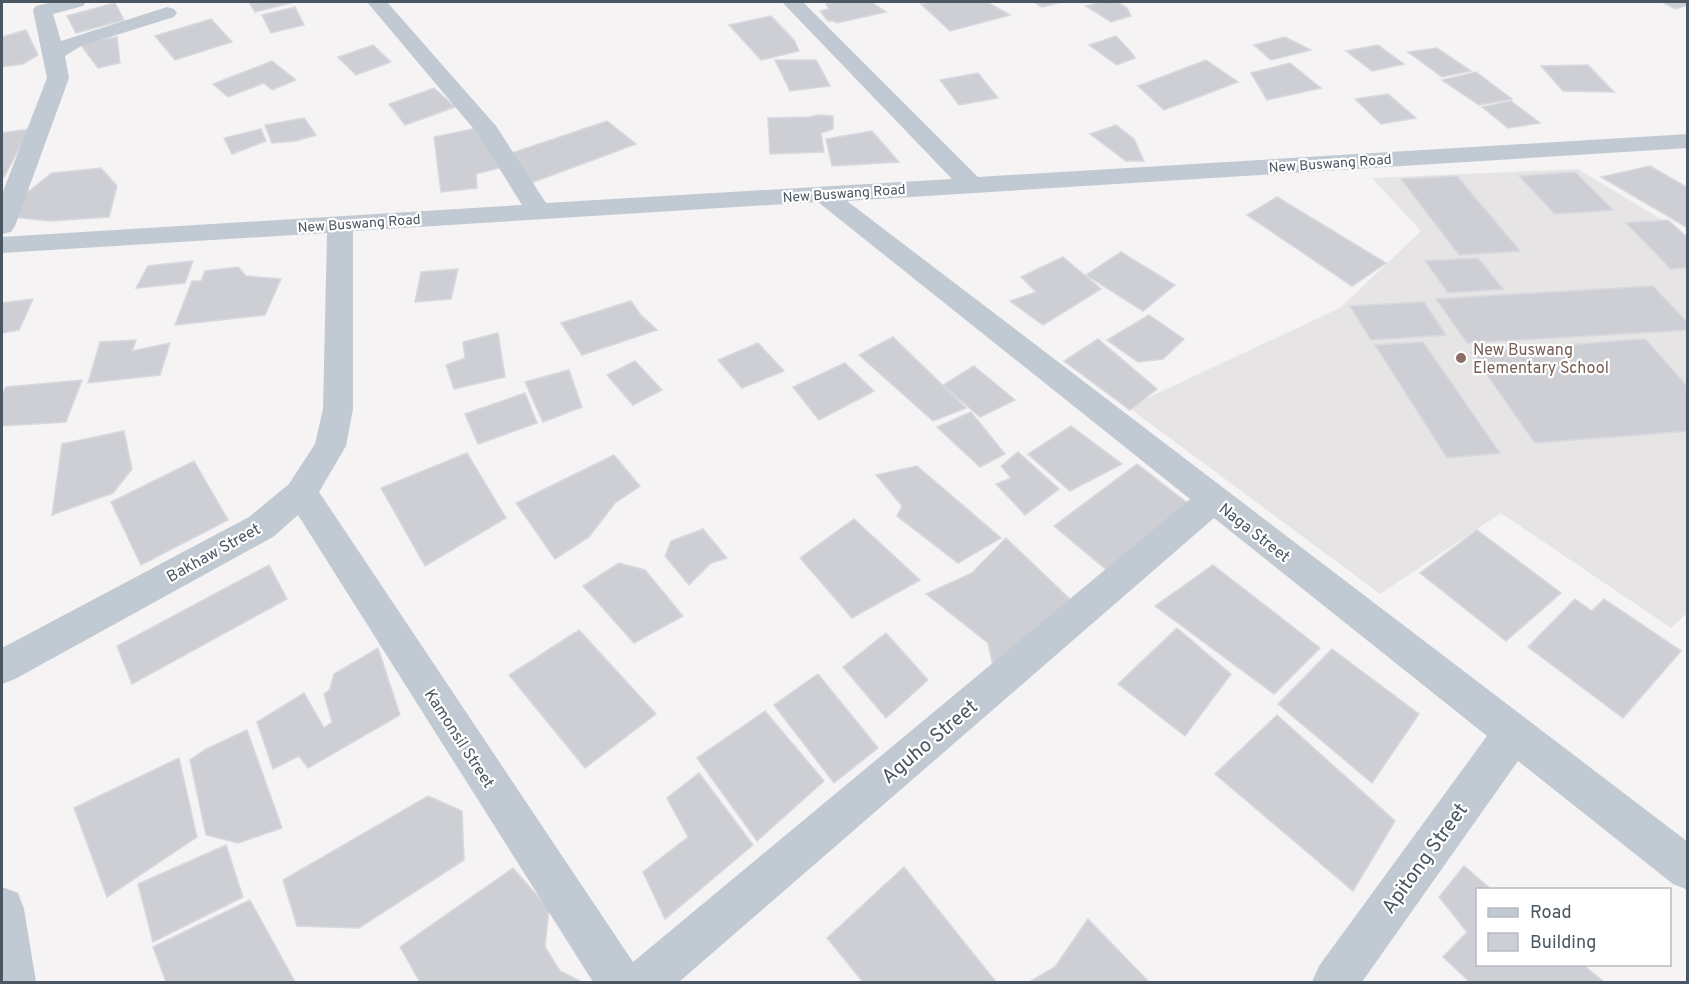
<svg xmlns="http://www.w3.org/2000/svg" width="1689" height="984" font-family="Overpass,sans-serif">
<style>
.education{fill:#e6e4e5}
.building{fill:#cdcfd5;stroke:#d7d9de;stroke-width:1.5}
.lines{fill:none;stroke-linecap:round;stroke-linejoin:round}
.minor{fill:#c1cad2;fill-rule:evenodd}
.education-dot{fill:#8d6e63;stroke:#fff;stroke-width:2}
.labels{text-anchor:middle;stroke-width:4.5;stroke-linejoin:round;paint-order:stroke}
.far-street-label{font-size:14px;fill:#4a5661;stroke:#fff}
.education-label{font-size:16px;fill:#785e54;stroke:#fff;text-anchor:start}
.street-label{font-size:16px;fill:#4a5661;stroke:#fff}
.near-street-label{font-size:20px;fill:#4a5661;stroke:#fff}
</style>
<rect width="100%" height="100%" fill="#f5f3f3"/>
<!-- education -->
<path class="education" d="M1578 169 1687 235V613L1671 628 1501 513 1380 594 1128 407 1340 308 1421 231 1372 178Z"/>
<!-- building -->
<path class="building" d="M249 2H295L255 12Z
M835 2H871L886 12 837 23 834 21H828L820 11 829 9 826 4Z
M932 2H987L1010 15 950 31 921 4Z
M1034 2H1062L1042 7Z
M1102 2H1117L1127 8 1131 16 1111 22 1086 6Z
M1662 2H1688V5L1675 9Z
M115 3 124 20 76 33 67 16Z
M295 7 304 25 271 33 262 15Z
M771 16 794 40 799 51 761 60 729 25Z
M211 19 232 42 175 60 155 36Z
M26 30 38 55 23 64 2 67V37Z
M1116 36 1131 52 1135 58 1117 65 1089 45Z
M117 37 120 63 98 68 80 44Z
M1285 37 1311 50 1271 60 1254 45Z
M373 45 391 62 356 75 338 57Z
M1378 45 1404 64 1372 71 1346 51Z
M1437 48 1471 71 1442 77 1408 52Z
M775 60H816L830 86 790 91Z
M1206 60 1238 82 1164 110 1138 86Z
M272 61 296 80 272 90 264 83 228 97 213 84Z
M1290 63 1321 88 1267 100 1251 73Z
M1588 65 1614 92 1563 91 1541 66Z
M1476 72 1512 99 1479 105 1442 80Z
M978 73 998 98 959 105 940 80Z
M434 88 455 107 405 125 389 104Z
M1388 94 1416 118 1381 124 1355 99Z
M1511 101 1540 123 1508 128 1482 107Z
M819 115 833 116V129L821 133 824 152 770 154 768 118 808 117Z
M304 118 316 135 296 141 272 143 265 125Z
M607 121 636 144 528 184 506 155Z
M1116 125 1134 139 1144 161H1126L1090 134Z
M482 127 499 168 476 174 477 188 441 192 434 137Z
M30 129 4 177H2V133Z
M261 129 266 141 232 154 224 138Z
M872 131 899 162 832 166 826 139Z
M1650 166 1688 188V228L1601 177Z
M101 168 117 186 109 217 50 221 13 217 24 195 52 173Z
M1575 172 1613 210 1555 214 1519 176Z
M1457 176 1520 251 1459 255 1401 179Z
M1277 197 1386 263 1352 286 1247 215Z
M1668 220 1688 238V267L1671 269 1626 223Z
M1121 252 1175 285 1143 311 1086 275Z
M1063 257 1101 289 1043 325 1010 301 1036 292 1021 277Z
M1478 258 1503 289 1448 293 1425 261Z
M193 261 185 283 136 288 148 266Z
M238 267 246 276 281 279 265 315 175 325 192 281H201L205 271Z
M458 269 451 299 415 302 421 272Z
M1653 286 1688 323V330L1467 343 1436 299Z
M33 299 19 330 2 333V303Z
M631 301 640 314 657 330 582 355 561 323Z
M1424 302 1446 335 1371 340 1350 306Z
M1149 315 1184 339 1163 359 1138 362 1107 340Z
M498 333 505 377 454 389 446 365 465 358 463 342Z
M893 337 966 408 933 421 859 355Z
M1098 339 1157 389 1130 410 1064 361Z
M1645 339 1688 387V431L1535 443 1471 352Z
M136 340 132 351 170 343 160 375 88 383 100 342Z
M1423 342 1500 453 1447 458 1375 345Z
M758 343 784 371 742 388 718 360Z
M635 361 662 390 633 405 607 375Z
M845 363 874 391 819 420 793 387Z
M974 366 1015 400 980 417 943 385Z
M569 370 582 407 543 422 525 382Z
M82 380 66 422 2 426V395L6 387Z
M525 393 537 423 478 444 465 414Z
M971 412 1005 454 980 467 937 427Z
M1071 426 1122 464 1070 491 1028 454Z
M124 431 132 469 113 493 52 515 62 444Z
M1018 452 1059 489 1025 515 996 484 1011 478 1001 466Z
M467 453 506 518 425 566 381 488Z
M614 455 640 486 615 503 589 537 555 559 516 503Z
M194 461 228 520 141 565 111 502Z
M1137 464 1190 505 1108 571 1054 526Z
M917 466 1001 538 958 563 897 516 902 506 876 475Z
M854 519 920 580 852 618 800 558Z
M703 529 727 558 711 563 689 585 665 556 671 541Z
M1477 530 1561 593 1506 641 1420 573Z
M1006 538 1075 604 995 675 988 643 926 594 972 573Z
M619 563 645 570 683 616 634 643 583 586Z
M269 565 287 599 132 684 117 646Z
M1213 565 1320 648 1274 694 1155 606Z
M1575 599 1592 611 1604 599 1681 651 1623 718 1528 647Z
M1177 628 1231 674 1185 736 1118 684Z
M579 630 656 714 585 768 509 675Z
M886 633 928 680 886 718 843 667Z
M378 648 400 715 308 768 299 756 273 769 257 722 304 693 324 728 332 722 324 694 330 689 334 674Z
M1332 649 1419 714 1372 783 1278 704Z
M818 674 878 748 834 783 774 705Z
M765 711 824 781 757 841 697 758Z
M1277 715 1395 821 1353 891 1215 774Z
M247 730 282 828 238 843 206 835 190 760 206 749Z
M179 758 197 837 107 897 74 808Z
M699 773 753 845 665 919 643 872 688 837 667 798Z
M428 796 462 811 464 860 359 928 297 926 283 880Z
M226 845 243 897 153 942 138 884Z
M1464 866 1492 890H1478V964H1582L1604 982H1470L1443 957 1467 932 1439 897Z
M904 867 996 982H863L827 938Z
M513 868 549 909 545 947 560 971 582 982H420L400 947Z
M250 900 295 982H166L153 947Z
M1088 919 1149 982H1029L1055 967Z"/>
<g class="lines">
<!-- minor -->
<path class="minor" d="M53 2H86L83 6 53 14 61 41 167 7 174 9 177 13 174 17 81 46 65 56 69 78 15 226 11 232 2 234V194L47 78 33 10 36 6Z
M367 2H387L496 126 546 203 952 179 782 2H803L978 177 1688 134V148L847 201 1688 842V890L1673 884 1518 761 1362 982H1312L1319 966 1487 736 1214 518 679 982H593L298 515 273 537 15 679 2 684V648L249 517 289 484 315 444 323 409 327 233 2 253V237L522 205 478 134ZM818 202 1190 499 633 962 319 492 346 446 353 409V231Z
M2 887 18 893 24 909 36 982H2Z"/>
</g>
<!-- markers -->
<circle class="education-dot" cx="1461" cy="358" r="6"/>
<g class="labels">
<!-- far-street labels -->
<g class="far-street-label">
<text transform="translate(1330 163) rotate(-4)" y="5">New Buswang Road</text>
<text transform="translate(844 193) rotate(-4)" y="5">New Buswang Road</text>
<text transform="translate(359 223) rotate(-4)" y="5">New Buswang Road</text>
</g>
<!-- education labels -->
<g class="education-label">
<text x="1473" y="355">New Buswang<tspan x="1473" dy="18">Elementary School</tspan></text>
</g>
<!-- street labels -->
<g class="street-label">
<text transform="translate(1255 532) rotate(38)" y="6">Naga Street</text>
<text transform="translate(213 552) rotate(-29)" y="6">Bakhaw Street</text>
<text transform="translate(460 738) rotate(57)" y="6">Kamonsil Street</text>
</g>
<!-- near-street labels -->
<g class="near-street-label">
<text transform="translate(929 741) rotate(-40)" y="7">Aguho Street</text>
<text transform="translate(1424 858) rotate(-54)" y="7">Apitong Street</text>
</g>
</g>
<!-- border -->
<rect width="1689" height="984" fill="none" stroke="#4a5661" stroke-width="6"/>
<!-- legend -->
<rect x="1476" y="888" width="195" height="78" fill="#ffffff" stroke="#b7bbc0" stroke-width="1.5"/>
<rect x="1488" y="908" width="30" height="9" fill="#c1cad2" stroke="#b7bbc0" stroke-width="1.5"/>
<text x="1530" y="918" font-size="18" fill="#4a5661">Road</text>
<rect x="1488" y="933" width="30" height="18" fill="#cdcfd5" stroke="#b7bbc0" stroke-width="1.5"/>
<text x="1530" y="948" font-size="18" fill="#4a5661">Building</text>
</svg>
